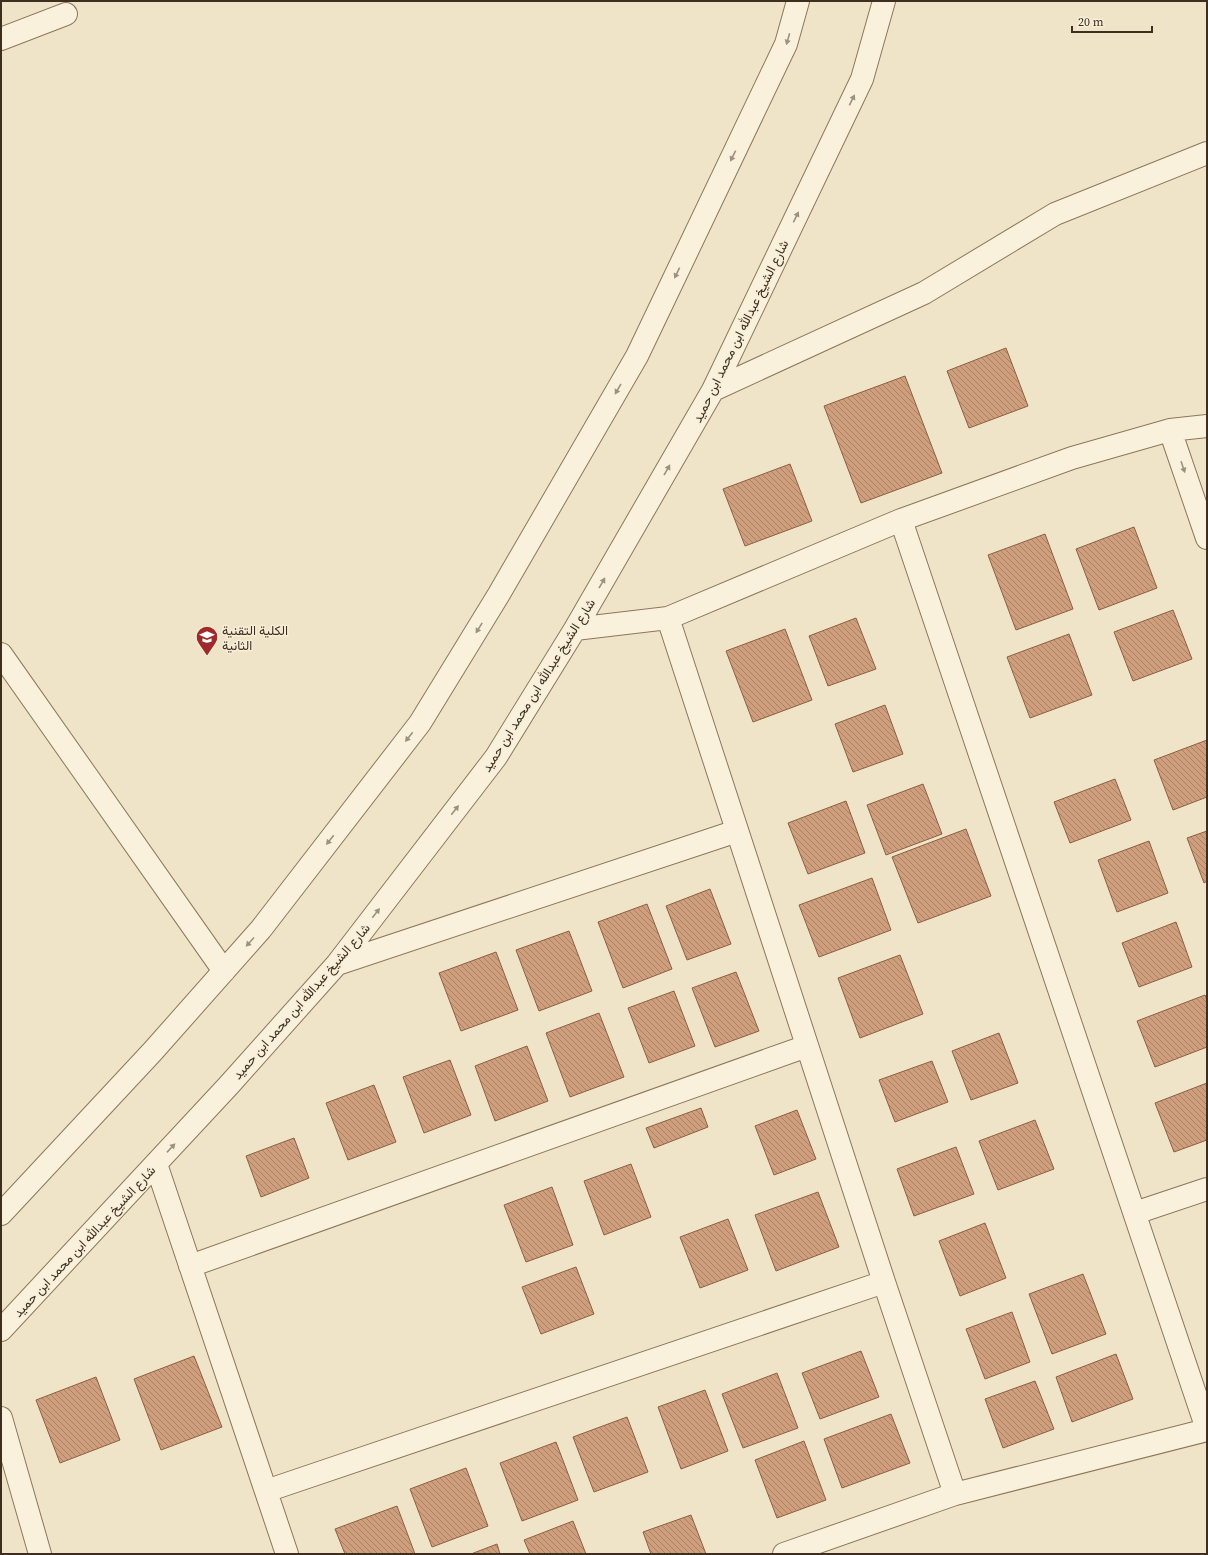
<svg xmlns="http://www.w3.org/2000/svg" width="1208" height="1555" font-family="'Source Serif 4',Vazirmatn,serif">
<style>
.building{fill:url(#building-back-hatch);stroke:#8d5f41}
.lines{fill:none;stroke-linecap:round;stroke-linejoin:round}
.minor-casing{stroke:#8d765c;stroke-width:24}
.minor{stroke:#faf1dc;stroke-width:22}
.oneway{fill:#9c907e}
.labels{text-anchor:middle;stroke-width:3;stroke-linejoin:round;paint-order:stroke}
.street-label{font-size:13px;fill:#3d2e20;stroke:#f7eed8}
.poi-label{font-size:13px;fill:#3d2e20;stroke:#f7eed8;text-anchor:start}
</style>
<defs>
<pattern id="building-back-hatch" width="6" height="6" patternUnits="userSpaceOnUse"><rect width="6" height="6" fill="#cf9f7d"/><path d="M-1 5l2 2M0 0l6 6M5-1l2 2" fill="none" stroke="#a98266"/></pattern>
</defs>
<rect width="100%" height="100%" fill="#f0e4c8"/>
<!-- building -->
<path class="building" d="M1006 348 1028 406 969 428 947 371Z
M905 376 942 473 861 503 824 406Z
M790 464 812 521 745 546 723 489Z
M1134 527 1157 588 1099 610 1076 549Z
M1045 534 1073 609 1016 630 988 555Z
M1173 610 1192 659 1133 681 1114 632Z
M856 618 876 669 828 686 809 636Z
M785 629 812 700 753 722 726 651Z
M1069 634 1092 695 1030 718 1007 657Z
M885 705 903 754 853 772 835 724Z
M1207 740V797L1173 810 1154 760Z
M1115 779 1131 820 1070 843 1054 802Z
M923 784 942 834 886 855 867 805Z
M846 801 865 853 808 874 788 823Z
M966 829 991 896 918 923 892 857Z
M1207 831V881L1204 883 1187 838Z
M1149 841 1168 893 1117 912 1098 860Z
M872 878 891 930 819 957 799 905Z
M710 889 731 944 687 960 666 906Z
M647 904 672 969 623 988 598 922Z
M1176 922 1192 967 1139 987 1122 943Z
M569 931 592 991 539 1011 516 950Z
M496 952 518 1010 461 1031 439 973Z
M900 955 923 1014 860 1038 838 978Z
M736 972 759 1031 715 1047 692 988Z
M674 991 695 1046 649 1063 628 1008Z
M1205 995 1207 1000V1047L1155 1067 1137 1021Z
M599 1013 624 1077 570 1097 546 1033Z
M999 1033 1018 1083 971 1100 952 1051Z
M527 1046 548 1101 495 1121 475 1066Z
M450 1060 471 1115 424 1133 403 1077Z
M932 1061 948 1102 895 1122 879 1080Z
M1207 1083V1140L1174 1152 1155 1103Z
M374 1085 396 1142 348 1160 326 1103Z
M701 1108 708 1127 654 1148 646 1128Z
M797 1110 816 1159 774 1175 755 1126Z
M1035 1120 1054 1169 998 1190 979 1141Z
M294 1138 309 1178 261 1197 246 1156Z
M956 1147 974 1194 914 1216 897 1169Z
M631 1164 651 1217 604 1235 584 1181Z
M552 1187 573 1245 526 1262 504 1205Z
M818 1192 839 1247 776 1271 755 1215Z
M728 1219 748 1270 700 1288 680 1237Z
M985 1223 1006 1278 960 1296 939 1241Z
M576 1267 594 1314 541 1334 522 1287Z
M1083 1274 1106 1334 1052 1354 1029 1294Z
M1012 1312 1030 1362 985 1379 966 1329Z
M861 1351 879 1397 820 1419 802 1373Z
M1116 1354 1133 1399 1072 1422 1056 1377Z
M194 1356 222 1427 161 1450 134 1379Z
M777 1373 798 1428 743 1448 722 1394Z
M96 1377 120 1440 60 1463 36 1400Z
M1035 1381 1054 1429 1003 1448 985 1399Z
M705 1390 728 1451 681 1469 658 1407Z
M891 1414 910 1463 842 1488 824 1439Z
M627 1417 648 1472 594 1492 573 1437Z
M804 1441 826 1500 777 1518 755 1460Z
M556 1442 578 1500 522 1521 500 1463Z
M466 1468 488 1526 432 1547 410 1489Z
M397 1506 415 1554H345L335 1529Z
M691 1515 706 1554H651L643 1532Z
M573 1521 586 1554H530L524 1540Z
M497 1544 500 1554H471Z"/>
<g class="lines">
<!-- minor casing -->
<g class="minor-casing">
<path id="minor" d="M1 39 66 14
M713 390 924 293 1055 214 1207 153
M1170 430 1207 538
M901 520 1207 1429
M668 618 884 1282 955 1494
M575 629 668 618 901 520 1072 458 1170 430 1207 426
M1 654 224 971
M337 964 737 831
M156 1164 287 1554
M1135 1213 1207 1189
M1 1214 153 1051 261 929 420 723 499 594 637 356 786 44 798 1
M190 1266 807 1046
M1 1330 229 1085 337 964 496 757 575 629 713 390 862 79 884 1
M1 1418 40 1554
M266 1491 884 1282
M784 1554 955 1494 1207 1430"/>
</g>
<!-- minor -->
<use href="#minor" class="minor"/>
</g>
<!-- one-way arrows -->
<defs><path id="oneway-solid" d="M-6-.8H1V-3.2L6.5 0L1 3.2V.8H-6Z"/></defs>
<g class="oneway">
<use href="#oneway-solid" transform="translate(788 39) rotate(106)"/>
<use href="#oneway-solid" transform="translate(852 100) rotate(-64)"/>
<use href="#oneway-solid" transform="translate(733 156) rotate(116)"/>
<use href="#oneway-solid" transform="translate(796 217) rotate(-64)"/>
<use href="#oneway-solid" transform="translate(677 273) rotate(116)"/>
<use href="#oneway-solid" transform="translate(618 389) rotate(120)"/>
<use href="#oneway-solid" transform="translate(1183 467) rotate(71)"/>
<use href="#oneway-solid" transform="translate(667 470) rotate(-60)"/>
<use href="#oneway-solid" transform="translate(602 583) rotate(-60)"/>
<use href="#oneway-solid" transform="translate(479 628) rotate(122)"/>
<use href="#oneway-solid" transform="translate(409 737) rotate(128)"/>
<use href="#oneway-solid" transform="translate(455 810) rotate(-52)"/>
<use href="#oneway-solid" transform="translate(330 840) rotate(128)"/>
<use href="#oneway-solid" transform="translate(376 913) rotate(-52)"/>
<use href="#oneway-solid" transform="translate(250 942) rotate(132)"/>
<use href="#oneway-solid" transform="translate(171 1148) rotate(-47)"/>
</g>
<!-- icons -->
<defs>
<g id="university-pin" transform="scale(1.15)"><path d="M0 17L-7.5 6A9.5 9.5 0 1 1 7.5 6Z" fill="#9e2a2b" stroke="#f7eed8"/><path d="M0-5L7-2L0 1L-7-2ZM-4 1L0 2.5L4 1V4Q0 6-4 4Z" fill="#fff"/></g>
</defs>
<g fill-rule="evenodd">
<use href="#university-pin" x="207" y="637"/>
</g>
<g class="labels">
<!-- street labels -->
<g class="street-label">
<text transform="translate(740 331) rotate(-64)" y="5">شارع الشيخ عبدالله ابن محمد ابن حميد</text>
<text transform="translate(538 685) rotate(-58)" y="5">شارع الشيخ عبدالله ابن محمد ابن حميد</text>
<text transform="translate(301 1001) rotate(-49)" y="5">شارع الشيخ عبدالله ابن محمد ابن حميد</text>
<text transform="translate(84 1241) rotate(-47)" y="5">شارع الشيخ عبدالله ابن محمد ابن حميد</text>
</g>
<!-- poi labels -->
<g class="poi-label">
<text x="222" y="635">الكلية التقنية<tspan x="222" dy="15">الثانية</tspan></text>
</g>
</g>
<!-- border -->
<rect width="1208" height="1555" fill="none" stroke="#3d2e20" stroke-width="4"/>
<!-- scale -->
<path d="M1072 26v6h80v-6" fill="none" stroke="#3d2e20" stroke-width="2"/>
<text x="1078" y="26" font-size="12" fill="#3d2e20" stroke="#f7eed8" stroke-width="3" paint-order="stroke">20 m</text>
</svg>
